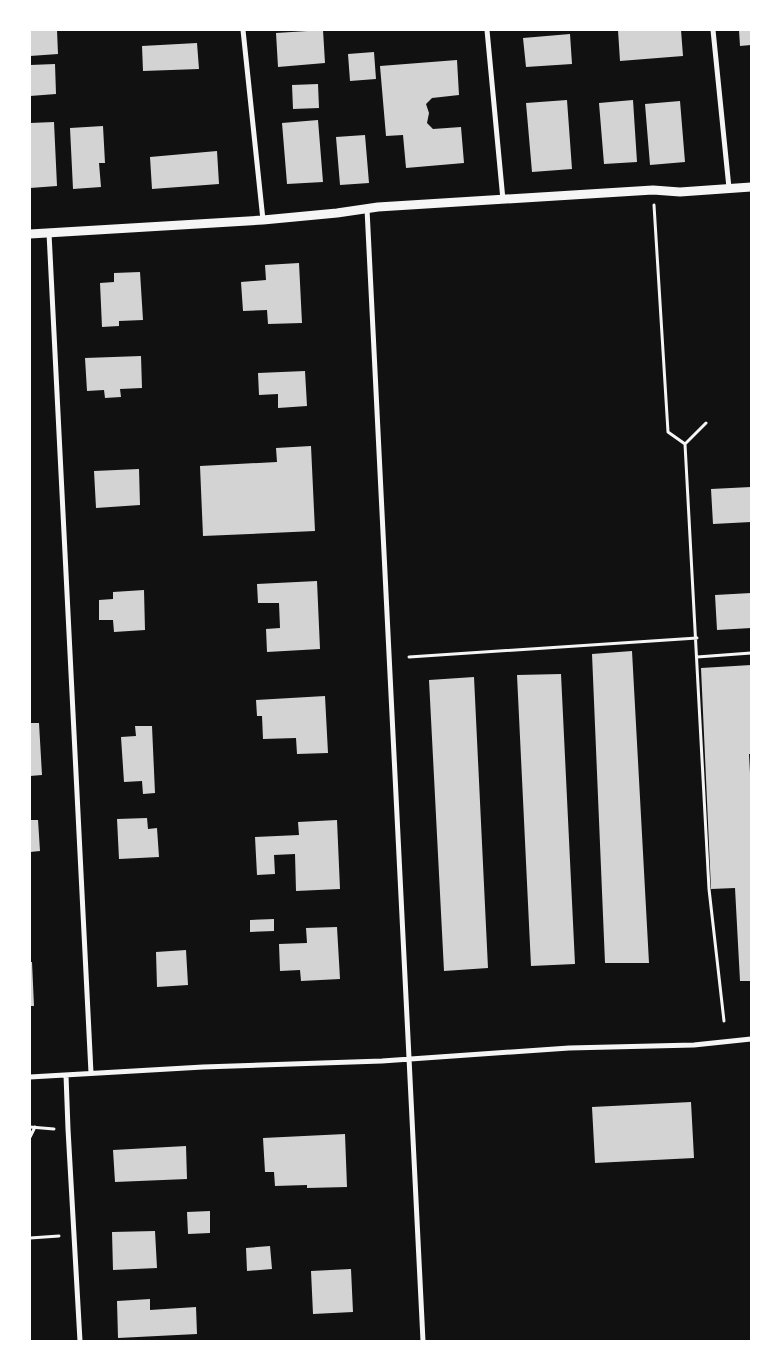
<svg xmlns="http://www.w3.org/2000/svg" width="781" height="1371" font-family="Ubuntu,sans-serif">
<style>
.building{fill:#d3d3d3}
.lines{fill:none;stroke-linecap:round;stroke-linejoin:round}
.path{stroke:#f5f5f5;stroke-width:3}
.minor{stroke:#f5f5f5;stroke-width:5}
.tertiary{stroke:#f5f5f5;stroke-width:9}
</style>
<rect width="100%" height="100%" fill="#111"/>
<!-- building -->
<path class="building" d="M30 30H57L58 54 30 56Z
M323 30 325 63 278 67 276 33Z
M618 30H681L683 56 620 61Z
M739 30H751V45L740 46Z
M570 34 572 64 526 67 523 38Z
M197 43 199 69 143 71 142 46Z
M374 52 376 79 350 81 348 54Z
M457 60 459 95 432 98 426 104 429 113 427 123 433 129 461 127 464 163 406 168 403 135 386 136 380 66Z
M55 64 56 94 30 96V65Z
M318 84 319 108 293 109 292 85Z
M567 100 572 169 532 172 526 103Z
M633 100 637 162 604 164 599 103Z
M680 101 685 162 650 165 645 104Z
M318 120 323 182 287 184 282 123Z
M54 122 57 186 30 188V123Z
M103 126 105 163H99L101 187 73 189 70 128Z
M365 135 369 183 340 185 336 137Z
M217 151 219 184 152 189 150 157Z
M299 263 302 323 268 324 267 310 243 311 241 282 266 280 265 265Z
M140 272 143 320 119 321V326L102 327 100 283 114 282V273Z
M141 356 142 388 120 389 121 397 105 398 104 390 87 391 85 358Z
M305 371 307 406 278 408V394L259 395 258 373Z
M311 446 315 531 203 536 200 466 277 462 276 448Z
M139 469 140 505 96 508 94 471Z
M751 487V522L713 524 711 489Z
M317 581 320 649 267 652 266 629 280 628 279 603H258L257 584Z
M144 590 145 630 114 632 113 620H99V600L113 599V592Z
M751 593V628L717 630 715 595Z
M632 651 649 963H605L592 654Z
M751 665V754H749L751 792V981H740L735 888 711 889 701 668Z
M561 674 575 964 531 966 517 675Z
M474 677 488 968 444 971 429 680Z
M325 696 328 753 297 754 296 738 263 739 262 716H257L256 700Z
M30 723H39L42 775 30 776Z
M135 726H152L155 793 143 794 142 781 124 782 121 737 136 736Z
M147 818 148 829 157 828 159 857 119 859 117 819Z
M30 820H38L40 851 30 852Z
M337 820 340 889 296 891 295 854 274 855 275 874 257 875 255 837 299 835 298 822Z
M274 919V931L250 932V920Z
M337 927 340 979 301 981 300 970 280 971 279 944 307 943 306 928Z
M186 950 188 985 157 987 156 952Z
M30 962H32L34 1006H30Z
M691 1102 694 1158 595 1163 592 1107Z
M345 1134 347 1187 307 1188V1185L275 1186 274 1172H265L263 1138Z
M186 1146 187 1179 115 1182 113 1150Z
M210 1211V1233L188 1234 187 1212Z
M155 1231 157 1268 113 1270 112 1232Z
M270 1246 272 1269 247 1271 246 1248Z
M351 1269 353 1312 313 1314 311 1271Z
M150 1299V1310L196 1307 197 1334 118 1338 117 1301Z"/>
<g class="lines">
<!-- path -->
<path class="path" d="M654 205 668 432 685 444 709 889 724 1021
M685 444 706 423
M409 657 697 638
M697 657 751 653
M30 1127 54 1129
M30 1137 35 1127
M30 1238 59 1236"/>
<!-- minor -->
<path class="minor" d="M243 30 263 220
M487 30 503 200
M713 30 729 188
M367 209 423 1341
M49 233 91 1073
M66 1075 68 1129 80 1341
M30 1077 203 1067 382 1061 569 1048 694 1045 751 1039"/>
<!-- tertiary -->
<path class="tertiary" d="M30 234 263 220 337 213 378 207 653 190 680 192 751 187"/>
</g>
<!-- border -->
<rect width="781" height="1371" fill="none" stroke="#ffffff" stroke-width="62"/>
</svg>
